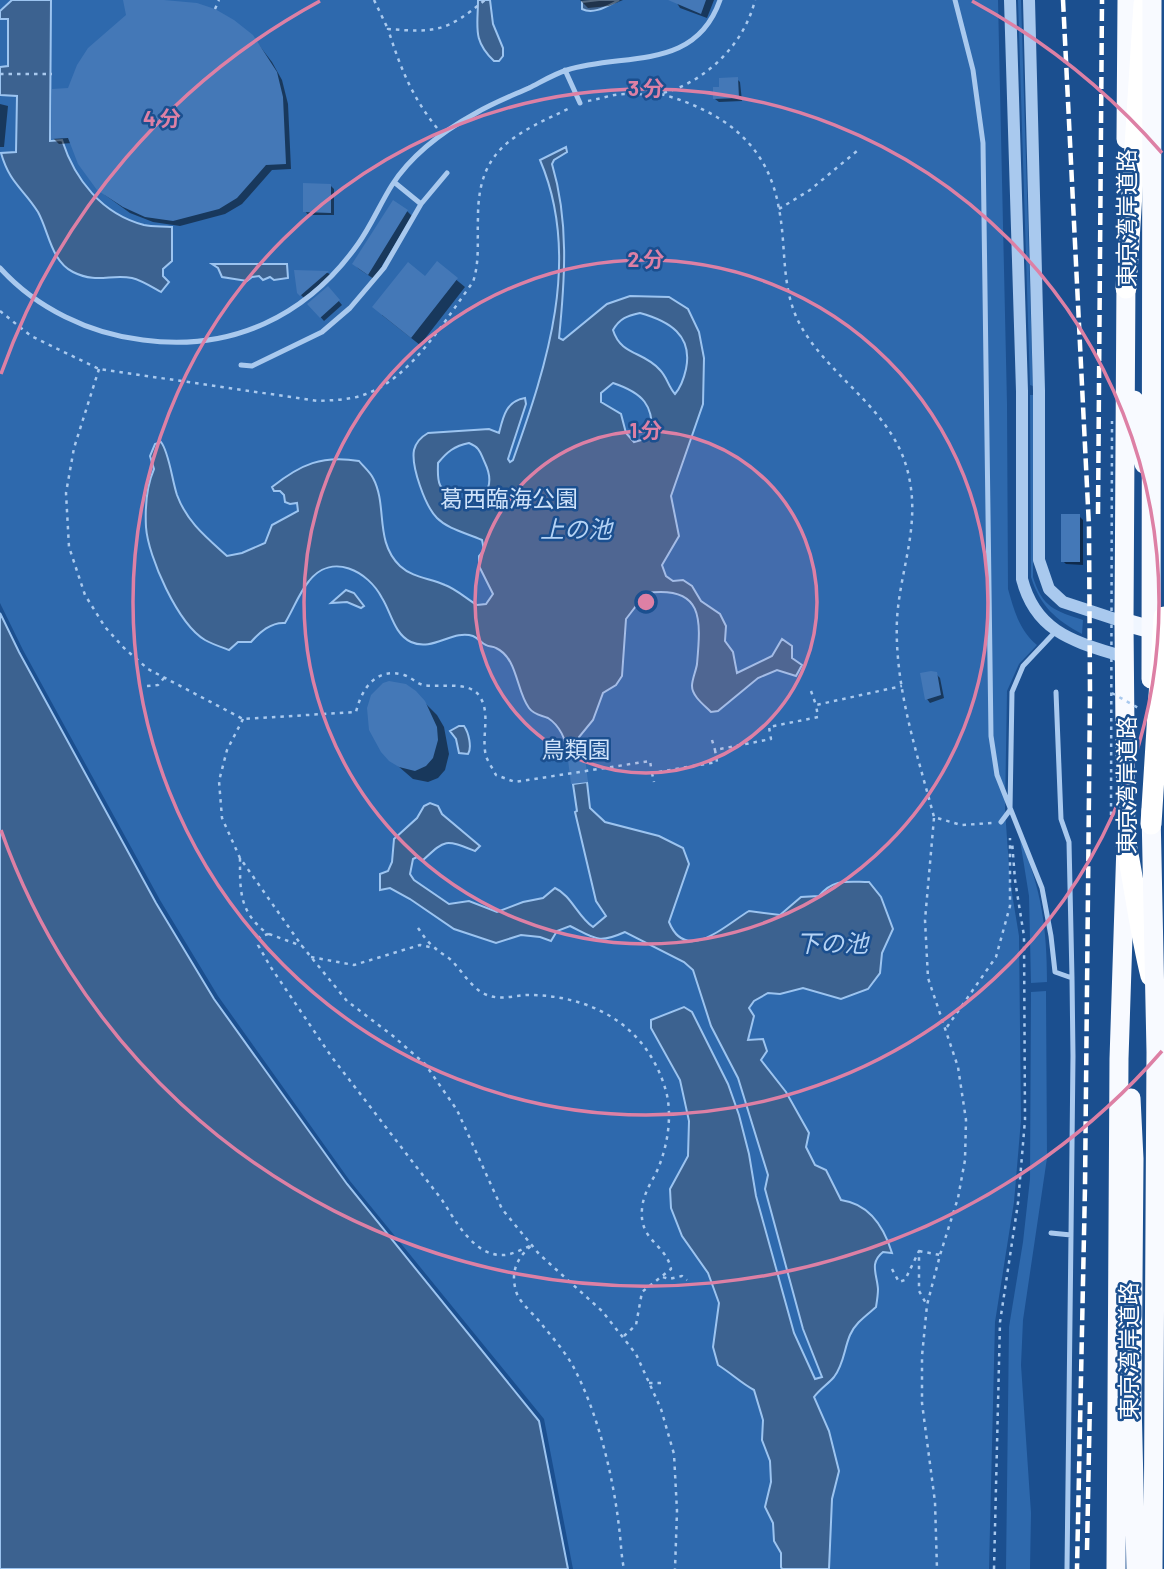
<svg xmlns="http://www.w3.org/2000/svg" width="1164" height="1569" font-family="Barlow,'Noto Sans JP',sans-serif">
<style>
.green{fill:#2e69ad}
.water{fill:#3c6290;stroke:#9cc4f0;stroke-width:2;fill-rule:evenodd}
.shadow{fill:#0007}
.building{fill:#4478b7}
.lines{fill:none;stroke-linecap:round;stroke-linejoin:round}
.path{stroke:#a9c9ee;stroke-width:2.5;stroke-dasharray:3.5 5;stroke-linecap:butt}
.service{stroke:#a9c9ee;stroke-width:5}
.tertiary{stroke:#a9c9ee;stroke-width:12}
.primary{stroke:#f0f6ff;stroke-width:18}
.trunk{stroke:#f8faff;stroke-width:19}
.motorway{stroke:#fff;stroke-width:21}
.rail{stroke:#fff;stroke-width:4.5;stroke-dasharray:12 5;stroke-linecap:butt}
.path-bridge{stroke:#a9c9ee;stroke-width:2.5;stroke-dasharray:3.5 5;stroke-linecap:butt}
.trunk-bridge{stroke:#f8faff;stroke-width:19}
.motorway-bridge{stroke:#fff;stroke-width:21}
.ring{fill:none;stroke:#dd80a5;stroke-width:3.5}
.labels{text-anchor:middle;stroke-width:5;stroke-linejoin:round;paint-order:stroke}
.street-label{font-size:23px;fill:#fff;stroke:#1b4f8f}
.park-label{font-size:23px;fill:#cfe3fa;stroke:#1b4f8f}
.water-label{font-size:24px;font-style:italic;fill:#b5d3f5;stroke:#1b4f8f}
.centre{fill:#dd80a5;stroke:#1b4f8f;stroke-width:3.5}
.ring-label{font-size:21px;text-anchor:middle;font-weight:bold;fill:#dd80a5;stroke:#1b4f8f;stroke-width:5;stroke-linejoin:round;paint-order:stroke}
</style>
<rect width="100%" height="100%" fill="#1b4f8f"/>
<!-- green -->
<path class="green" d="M0 0H998L1007 404 1008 589C1014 610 1019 630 1037 645L1019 664 1007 691 1005 810 1010 881 1019 936 1021 1120 1014 1202 995 1322 989 1569H573L544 1419 350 1181 218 996 160 900 23 650 0 603Z
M1018 0H1021L1033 386 1030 385Z
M1030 395H1033V577C1042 607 1055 611 1083 620L1082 634C1056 620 1040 606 1031 577Z
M1020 840C1042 889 1047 930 1047 982L1031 983 1029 896Z
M1046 991 1047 1158 1023 1320 1021 1365 1031 1513 1030 1569H1006L1009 1327 1023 1242 1030 1179 1031 992Z"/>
<!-- water -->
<path class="water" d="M12 0H51L50 141 62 140C75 180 102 214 144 225 153 227 163 226 172 227V261L163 269V276L169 282 161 292C152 287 141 280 132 278 110 274 97 284 73 272 51 261 49 232 38 212 23 188 10 184 1 153L16 152 17 96 0 95V67L8 66V19H0V11Z
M478 0H490L493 24 503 48V56L499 61H494C472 40 478 27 478 0Z
M599 0H619C607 6 594 15 582 9V2Z
M566 147 567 152 554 160 552 164C569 221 565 279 559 338L563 340 607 304 630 296 669 297 688 309 699 332 704 358 703 404 671 496 679 536 662 565 666 576 673 581 683 580 692 586 701 601 720 614 726 626 725 641 733 652 737 673 772 656 782 639 792 646V658L802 665 796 676 777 670 758 678 718 711 711 712C704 705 692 696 692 686 692 679 696 671 697 664 701 619 704 585 646 593L626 619 622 676 616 685 603 693 593 720 579 737 582 757 569 759C567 743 562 727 548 718 541 715 534 715 529 708 516 691 518 658 496 648 493 646 489 647 486 645 481 643 478 638 473 636 453 629 433 652 411 642 394 634 391 612 382 598 368 571 332 552 309 581 299 593 293 610 285 623 271 622 260 632 251 642H238L229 650C221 647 212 644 205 640 178 624 148 557 146 527 145 507 146 487 154 469L150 456 155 444 161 442C169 452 172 480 177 495 187 522 206 537 227 556L242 553 265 543 272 525 298 511 297 503 290 504 285 502 284 495 280 491H274L272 487C301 464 322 455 359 461 363 466 370 472 373 478 388 506 374 541 400 566 413 578 430 578 445 585 456 589 467 599 477 605L486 604 493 594 479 566V556L484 550 482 540C467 533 449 530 437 518 425 506 411 466 414 450 416 442 421 437 428 433L489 429 499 433C503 417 506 401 525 398L526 404 508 459 510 462 513 460C547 365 582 258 540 160ZM640 313C669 321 693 335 686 369 684 378 681 387 675 394 668 386 667 377 660 370 644 351 621 356 613 330 620 318 627 316 640 313ZM613 383C643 393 654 405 652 437L634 442 626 433 621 414 601 402V393ZM469 443C481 448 480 453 485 463 504 503 455 514 440 485 437 479 438 470 438 463 447 452 454 446 469 443Z
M212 264H287L288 278 274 280 270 277 263 280 259 276 252 277 247 281 222 277 218 268Z
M346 590 354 593 364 606 361 608 347 602 331 603Z
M0 613 19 652 156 903 214 999 347 1184 539 1421 568 1569H0Z
M459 726H464C469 733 472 748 468 754L459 753 456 739 450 731Z
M587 782 590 808 605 822 659 836 683 848 689 864 669 922C686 964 724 926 749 911L780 915 801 897 819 896C834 878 848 882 869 882L881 897 893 929 882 953 880 973 868 989 841 999 803 988 780 994 768 993 754 1001 749 1008 754 1016 748 1040 763 1039 767 1051 761 1060 786 1092 809 1133 806 1147 815 1165 826 1170 841 1200C870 1204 884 1227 892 1253L883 1252C869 1263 877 1274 878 1289 878 1295 877 1301 876 1307 867 1315 855 1323 850 1335 844 1349 844 1364 834 1377 828 1384 820 1389 814 1397L829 1431 839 1471 832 1499 829 1569H782L781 1567V1553L774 1541 773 1523 765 1507 771 1482 770 1461 762 1440 763 1420 754 1390C741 1383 731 1373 718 1365L713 1347 719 1303 708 1273 682 1236 671 1208 670 1189 688 1156 689 1121 680 1080 651 1028V1020L684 1007 692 1012 728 1084 739 1115 749 1154 756 1196 794 1333 815 1379 822 1377 803 1329 765 1189 768 1175 738 1078 711 1026 693 970 684 962 625 932C598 944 596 939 570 926L557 931 551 941 540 937 521 935 496 943 454 929 410 899 390 888 380 890V874L388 871 392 862 394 839 417 818 424 806 430 803 438 806 442 814 480 846 475 851C444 839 446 839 422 861L417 857 413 859 410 874 414 880 449 904 469 901 497 912 523 902 543 898 555 888C571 895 578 917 593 927L606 916 596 901 575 812 577 811 573 784Z"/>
<!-- shadow -->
<path class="shadow" d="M580 0H623L609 6 588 8Z
M675 0H714L707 18 680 8Z
M252 36 272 62 282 80 288 104 291 169 272 170 242 204 225 214 180 226 153 222 130 213 105 195 72 143 59 144 53 138 69 90Z
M737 79 740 82 742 101 719 102 715 99 721 89Z
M0 104 8 106 4 147H0Z
M331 186 334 189V215H308L305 211Z
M407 211 412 216 374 279 359 269 354 264Z
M437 264 465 287 420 345 382 315 426 278Z
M296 272 328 273 331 275 304 298 298 292Z
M328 288 342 305 324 321 309 304Z
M1079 516 1083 520V565L1066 564 1063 561Z
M936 674 940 678 944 698 930 703 927 699Z
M424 702 437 715 444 727 449 754 445 770 438 778 428 782 413 779 391 760Z"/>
<!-- building -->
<path class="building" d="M123 0H164L197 3 215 9 234 20 253 35 277 72 283 97 286 164 266 165 237 198 219 209 173 221 145 217 123 207 97 190 78 164 68 138 51 139 52 89 68 88 77 65 88 48 126 15Z
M668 0H706L701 14Z
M738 77 739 98 713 99V87H719V78Z
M303 183 331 184V213L303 212Z
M393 200 408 210 368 275 352 264Z
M437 261 458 278 411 338 372 307 408 262 425 276Z
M294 270 329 271 300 296 297 293Z
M328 286 340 300 320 318 307 304Z
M1061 514H1080V562H1061Z
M931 671 937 672 941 695 925 700 920 673Z
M389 681 406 684 416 691 425 701 437 727 438 740 433 758 426 766 415 771 399 767 389 761 381 752 369 730 367 708 371 695 383 683Z
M585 757 588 782 571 784 568 760Z"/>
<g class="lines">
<!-- path -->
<path class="path" d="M374 0 388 29
M215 9 219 0
M0 74H52
M661 94C722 111 768 143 779 209 787 249 780 291 802 328 833 381 896 412 909 477 920 528 900 570 897 619 894 686 917 753 934 817L961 825 993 823
M588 101C600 99 613 94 625 94 637 93 651 96 663 93 706 82 745 43 755 0
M437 128C412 97 400 67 388 29 437 33 447 31 485 0
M779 209 810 190 857 151
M0 311 31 336 99 369 318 401C334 400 351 400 366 394 411 378 446 319 473 282 480 261 477 239 478 217 478 147 516 134 572 107
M99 369 74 448 66 493 69 547 85 595 105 627 124 648 148 669 243 719 356 712C362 688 376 667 404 675 411 677 416 683 423 685 440 688 470 680 480 697 491 714 481 737 486 756 488 762 493 769 496 775L515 782 650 761 652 773 717 762 715 750 771 739 769 727 818 717 816 705 902 686
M147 686 158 685 164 678
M811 691 816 705
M243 719 227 750 219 781 222 818 240 858 302 946 347 1001 393 1036 425 1064 457 1110 502 1209 539 1254 602 1311 636 1354 661 1409 674 1454 677 1511 675 1569
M712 740 715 750
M652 773 654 782
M934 818 925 920 928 978 958 1067 966 1120 965 1160 958 1198 940 1255 927 1305 922 1356V1403L935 1502 937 1569
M240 858C240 892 239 912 268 934L260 937 258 945 270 966 331 1056 442 1200C455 1220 473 1254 500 1255 511 1256 522 1249 532 1245 519 1256 511 1269 515 1287 517 1301 530 1310 539 1321 551 1336 565 1351 574 1368 598 1414 613 1475 619 1527 621 1541 621 1555 624 1569
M418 928C423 935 428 943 435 948 440 953 447 956 452 961 461 970 470 985 481 992 499 1003 515 994 533 995 596 997 648 1028 666 1091 673 1117 667 1151 655 1175 649 1186 643 1196 642 1209 639 1241 666 1244 671 1269L642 1292 636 1325 624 1336
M269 934 302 946
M311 957 354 965 420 945 434 948
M947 1027 996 957 1010 906V838
M919 1251 940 1255
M892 1269 899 1282 905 1280 919 1251V1291L927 1305
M663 1277 669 1279 682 1276 687 1280
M649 1383H666
M994 1569 1000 1322 1018 1203 1025 1120 1024 936 1015 880 1012 841"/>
<!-- service -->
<path class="service" d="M955 0 973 70 983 143 991 736 997 775 1042 888 1051 936 1055 972 1072 978 1073 1056 1071 1235 1051 1233
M565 70 580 103
M394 182 421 204
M0 268C36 308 90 334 143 340 232 352 307 316 358 244 371 226 380 204 392 185 412 154 445 130 476 113 493 103 511 96 529 88 541 82 554 74 567 70 625 52 695 72 720 0
M241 365 252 366 322 332 350 308 384 268 421 204 447 173
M1056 692 1061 819 1069 842 1072 978
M1001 822 1010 810 1012 692 1023 666 1056 631
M1067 1569 1071 1235"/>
<!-- tertiary -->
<path class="tertiary" d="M1010 0 1022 391V579C1036 634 1077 642 1124 657
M1029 0 1039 391V560L1049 589 1063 602 1124 622"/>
<!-- primary -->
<path class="primary" d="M1124 622 1164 633"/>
<!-- trunk -->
<path class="trunk" d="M1126 139 1127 0
M1134 400 1142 439 1144 464
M1131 1098 1134 1159 1132 1401 1136 1569
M1116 1569 1119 1059 1126 844 1124 622 1126 274"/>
<!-- motorway -->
<path class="motorway" d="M1126 288 1144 4
M1126 844C1135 888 1140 932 1151 976"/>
<!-- rail -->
<path class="rail" d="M1063 0 1089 527 1090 694 1085 1187 1077 1569
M1098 514 1102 0
M1087 1550 1090 1400"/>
<!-- path-bridge -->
<path class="path-bridge" d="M1112 693 1140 709
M1111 815 1112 421"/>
<!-- trunk-bridge -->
<path class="trunk-bridge" d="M1151 679 1152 0
M1151 811 1156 1052 1153 1569"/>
<!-- motorway-bridge -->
<path class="motorway-bridge" d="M1151 824 1164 617"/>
</g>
<!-- distance rings -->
<circle cx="646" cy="602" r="171" fill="#dd80a5" fill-opacity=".12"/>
<g class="ring">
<circle cx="646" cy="602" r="171"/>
<circle cx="646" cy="602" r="342"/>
<circle cx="646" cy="602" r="513"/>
<path d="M1162 1051A684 684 0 0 1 1 830M1 374A684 684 0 0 1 320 1M972 1A684 684 0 0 1 1162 153"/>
</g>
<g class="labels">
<!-- street labels -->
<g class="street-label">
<text transform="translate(1127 218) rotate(-90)" y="8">東京湾岸道路</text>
<text transform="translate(1127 785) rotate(-90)" y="8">東京湾岸道路</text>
<text transform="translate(1129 1351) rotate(-90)" y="8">東京湾岸道路</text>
</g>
<!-- park labels -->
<g class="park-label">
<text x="509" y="507">葛西臨海公園</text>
<text x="576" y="758">鳥類園</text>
</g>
<!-- water labels -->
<g class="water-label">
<text x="576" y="538">上の池</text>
<text x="832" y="952">下の池</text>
</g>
</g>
<circle cx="646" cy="602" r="10" class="centre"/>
<g class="ring-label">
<text x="646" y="96">3 分</text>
<text x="162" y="126">4 分</text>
<text x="646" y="267">2 分</text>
<text x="646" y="438">1 分</text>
</g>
</svg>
